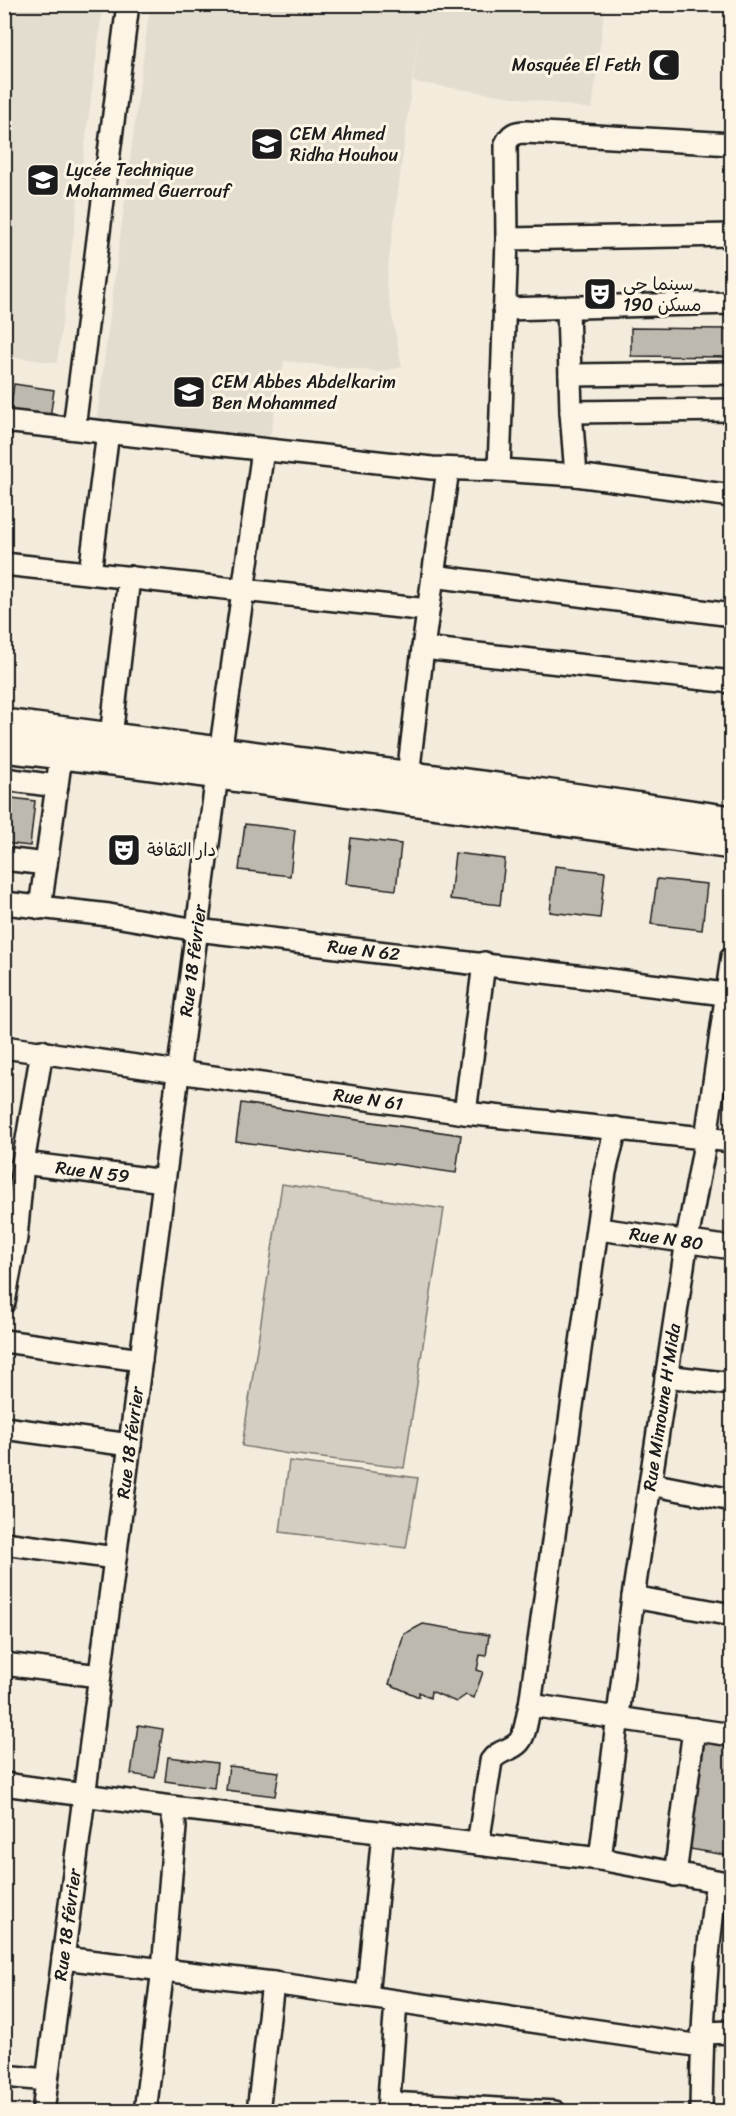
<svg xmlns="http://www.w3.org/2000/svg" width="736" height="2116" font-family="Sriracha,'Playpen Sans Arabic',sans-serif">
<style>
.built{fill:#e3ddcf}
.green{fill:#d3cec1;stroke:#78756e;stroke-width:1.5}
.building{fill:#beb9ae;stroke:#1c1c1c;stroke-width:1.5}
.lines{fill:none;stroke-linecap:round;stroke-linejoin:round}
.minor-casing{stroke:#1c1c1c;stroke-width:26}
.major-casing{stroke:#1c1c1c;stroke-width:32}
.minor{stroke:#fcf5e5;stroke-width:21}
.major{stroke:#fcf5e5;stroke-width:27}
.labels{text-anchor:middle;stroke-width:6;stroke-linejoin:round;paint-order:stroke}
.poi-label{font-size:18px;fill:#1c1c1c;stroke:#fcf5e5;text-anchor:start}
.street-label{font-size:18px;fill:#1c1c1c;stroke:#fcf5e5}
</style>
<rect width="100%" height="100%" fill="#f3ecdd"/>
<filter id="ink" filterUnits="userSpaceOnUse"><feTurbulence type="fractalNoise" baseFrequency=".0167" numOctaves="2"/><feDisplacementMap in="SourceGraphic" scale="12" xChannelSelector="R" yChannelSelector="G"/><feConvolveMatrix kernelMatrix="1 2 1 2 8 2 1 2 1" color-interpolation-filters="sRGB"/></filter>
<g filter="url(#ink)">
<!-- built -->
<path class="built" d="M5 4 103 5 57 363 5 356Z
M150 5H605L592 109 413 82 419 29 386 284 402 367 380 372 284 361 268 447 96 424Z"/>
<!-- green -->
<path class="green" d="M282 1184 444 1209 404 1468 289 1454 242 1446Z
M289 1461 418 1478 406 1548 280 1532Z"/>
<!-- building -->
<path class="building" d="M631 328 732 329V357L631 356Z
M14 384 54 390 50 418 10 412Z
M4 797 35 801 30 846 4 843Z
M245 824 295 830 290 876 239 870Z
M351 838 401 844 396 890 346 884Z
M455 853 505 859 500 905 450 899Z
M555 866 605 872 600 918 550 912Z
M657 879 707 884 702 930 651 924Z
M241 1103 461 1135 456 1173 236 1141Z
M423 1624 489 1635 486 1656 480 1655 477 1670 483 1672 474 1698 466 1695 456 1702 431 1691 430 1698 419 1692V1697L389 1684 404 1634Z
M138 1725 163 1729 155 1778 131 1774Z
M701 1735 732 1740V1856L684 1848Z
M168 1757 217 1763 214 1788 165 1781Z
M229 1766 279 1772 275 1796 226 1790Z"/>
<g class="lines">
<!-- minor casing -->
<g class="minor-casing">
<g id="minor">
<path d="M507 239 732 235"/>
<path d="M568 308 571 412 576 475"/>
<path d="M504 309 732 303"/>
<path d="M570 375 732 373"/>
<path d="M571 412 732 410"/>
<path d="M4 421 432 468 499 470 576 475 732 496"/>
<path d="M74 428 128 4"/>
<path d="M499 470 507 239 506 144C511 134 515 132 526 132L732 144"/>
<path d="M4 564 428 610"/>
<path d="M90 573 108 432"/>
<path d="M433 576 732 615"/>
<path d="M423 648 732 682"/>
<path d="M111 737 129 577"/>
<path d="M408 776 423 648 448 469"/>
<path d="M4 779 57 786"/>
<path d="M4 859 46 864"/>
<path id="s1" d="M4 903 109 915 197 930 725 994"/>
<path d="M40 908 61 756"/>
<path id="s2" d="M4 1047 465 1113 732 1141"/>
<path d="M465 1113 484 963"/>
<path id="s3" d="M23 1163 164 1181"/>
<path id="s4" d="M599 1229 732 1248"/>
<path d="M4 1302 16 1238 23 1163 42 1051"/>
<path d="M4 1341 141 1360"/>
<path d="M666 1376 732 1384"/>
<path d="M4 1428 130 1445"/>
<path d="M650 1484 732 1500"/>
<path d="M4 1543 115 1558"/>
<path d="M633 1597 732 1615"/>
<path d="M4 1664 99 1676"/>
<path d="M530 1705 732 1735"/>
<path d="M4 1784 171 1807 600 1859 732 1884"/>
<path d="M478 1844 491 1761C498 1750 511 1751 519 1742 526 1734 527 1716 530 1705L605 1172 616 1128"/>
<path id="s5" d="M600 1859 633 1597 687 1240 706 1138 732 957"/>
<path d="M675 1875 694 1729"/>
<path d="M63 1958 273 1983 701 2046"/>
<path d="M367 1997 383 1833"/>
<path d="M702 2033 732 2032"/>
<path d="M4 2076 47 2080"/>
<path d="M389 2103 555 2112"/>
<path id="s6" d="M43 2112 217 775 263 450"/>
<path d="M145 2112 163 1969 175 1827 171 1807"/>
<path d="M258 2112 273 1983"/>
<path d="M388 2112 396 2002"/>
<path d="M701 2112C702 2035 705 1958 717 1882"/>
</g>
</g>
<!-- major casing -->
<g class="major-casing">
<path id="major" d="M4 723 551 794 732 820
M4 748 138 764 732 845"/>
</g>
<!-- minor -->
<use href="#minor" class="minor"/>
<!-- major -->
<use href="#major" class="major"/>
</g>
</g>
<!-- icons -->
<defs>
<g id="mosque-square" transform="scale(1.725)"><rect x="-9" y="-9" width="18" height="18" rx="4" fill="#1c1c1c" stroke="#fcf5e5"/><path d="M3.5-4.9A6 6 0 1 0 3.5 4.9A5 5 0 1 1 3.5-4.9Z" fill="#fff"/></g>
<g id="school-square" transform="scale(1.725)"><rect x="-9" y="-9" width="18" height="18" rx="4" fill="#1c1c1c" stroke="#fcf5e5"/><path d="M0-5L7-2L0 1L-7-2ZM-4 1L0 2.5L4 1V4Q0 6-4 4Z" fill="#fff"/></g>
<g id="theatre-square" transform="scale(1.725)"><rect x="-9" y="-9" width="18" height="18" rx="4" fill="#1c1c1c" stroke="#fcf5e5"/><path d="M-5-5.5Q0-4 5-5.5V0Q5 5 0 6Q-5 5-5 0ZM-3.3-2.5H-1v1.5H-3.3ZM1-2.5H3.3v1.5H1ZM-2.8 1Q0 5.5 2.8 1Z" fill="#fff"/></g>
</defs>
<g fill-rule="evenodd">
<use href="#mosque-square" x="664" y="65"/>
<use href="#school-square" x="267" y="144"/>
<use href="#school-square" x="43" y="180"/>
<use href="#theatre-square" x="600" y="294"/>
<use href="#school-square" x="189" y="392"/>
<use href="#theatre-square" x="124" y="850"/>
</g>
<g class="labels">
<!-- poi labels -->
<g class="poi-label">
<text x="641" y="71" text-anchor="end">Mosquée El Feth</text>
<text x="290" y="140">CEM Ahmed<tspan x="290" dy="21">Ridha Houhou</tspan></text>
<text x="66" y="176">Lycée Technique<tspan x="66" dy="21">Mohammed Guerrouf</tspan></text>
<text x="623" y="290">سينما حي<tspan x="623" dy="21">190 مسكن</tspan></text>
<text x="212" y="388">CEM Abbes Abdelkarim<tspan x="212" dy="21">Ben Mohammed</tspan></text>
<text x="147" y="856">دار الثقافة</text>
</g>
<!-- street labels -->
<g class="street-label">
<text dy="6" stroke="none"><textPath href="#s1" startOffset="363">Rue N 62</textPath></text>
<text dy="6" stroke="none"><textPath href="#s6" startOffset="1161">Rue 18 février</textPath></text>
<text dy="6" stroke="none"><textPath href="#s2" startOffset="368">Rue N 61</textPath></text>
<text dy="6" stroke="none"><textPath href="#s3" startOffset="70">Rue N 59</textPath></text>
<text dy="6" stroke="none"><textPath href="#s4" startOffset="68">Rue N 80</textPath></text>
<text dy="6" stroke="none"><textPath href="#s5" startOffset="456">Rue Mimoune H'Mida</textPath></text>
<text dy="6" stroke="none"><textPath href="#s6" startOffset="675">Rue 18 février</textPath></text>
<text dy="6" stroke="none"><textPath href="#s6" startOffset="189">Rue 18 février</textPath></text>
</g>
</g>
<!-- margin -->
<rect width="736" height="2116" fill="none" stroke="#fcf5e5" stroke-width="24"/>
<rect x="12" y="12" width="712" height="2092" fill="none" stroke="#1c1c1c" stroke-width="2" filter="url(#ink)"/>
</svg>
